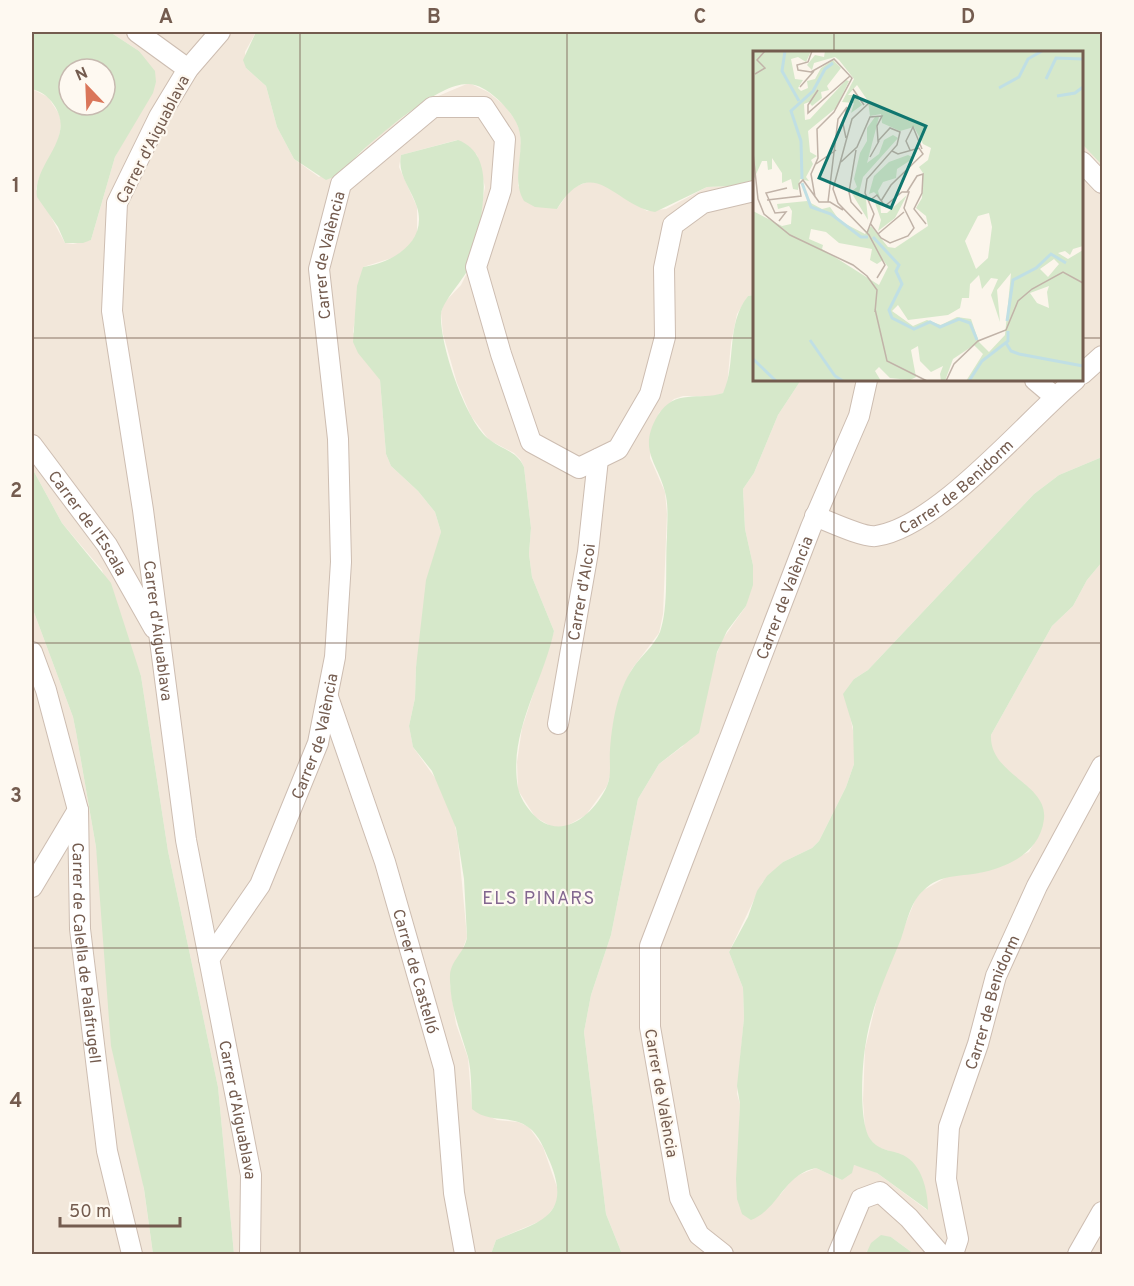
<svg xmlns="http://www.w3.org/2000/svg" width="1134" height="1286" font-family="Overpass,sans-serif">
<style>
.residential{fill:#f2e7da}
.green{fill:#d6e8ca;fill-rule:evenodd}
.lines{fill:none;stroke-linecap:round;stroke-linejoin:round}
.minor-casing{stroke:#cdbdb1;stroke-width:22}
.minor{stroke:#fff;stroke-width:20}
.grid{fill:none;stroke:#745c4f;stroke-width:1.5;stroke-opacity:0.55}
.labels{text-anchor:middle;stroke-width:4.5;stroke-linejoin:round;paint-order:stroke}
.street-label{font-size:16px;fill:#745c4f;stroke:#fef9f1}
.neighbourhood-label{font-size:18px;letter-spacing:1.5px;fill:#826790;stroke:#fef9f1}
.inset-river{fill:none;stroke:#c0dfe4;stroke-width:3}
.inset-road{fill:none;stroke:#c1b3a8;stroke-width:1.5}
.view{fill:#0f766e;fill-opacity:0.15;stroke:#0f766e;stroke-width:3}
.inset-edge{fill:none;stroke:#745c4f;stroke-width:3}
.neatline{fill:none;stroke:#745c4f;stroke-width:2}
.grid-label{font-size:20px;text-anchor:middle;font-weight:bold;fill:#745c4f}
</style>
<rect width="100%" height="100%" fill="#fbf5eb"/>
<!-- residential -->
<path class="residential" d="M110 32H256L245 52 246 68 266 86 277 127 294 159 319 177 355 158 381 133 424 102 469 83 488 92 505 106 516 121 520 132 521 146 518 186 557 209 572 188 590 181 605 185 647 211 666 209 707 187 754 185V295L748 296 737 314 731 343 727 386 723 393 715 396H683L674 399 659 413 652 430 650 458 665 492 667 514 663 614 659 633 632 669 623 687 613 725 610 775 607 786 586 815 565 827 554 828 535 817 518 790 517 762 522 728 554 631 532 577 529 554 531 528 524 467 520 459 514 453 489 440 471 416 457 383 443 334 441 313 444 303 461 285 472 263 485 187 477 155 457 140 401 155 399 167 417 207V234L409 246 395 257 363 267 353 332 380 380 386 454 391 466 418 491 435 512 441 532 416 667 415 698 409 726 413 747 438 782 454 820 458 841 467 937 450 985 456 1024 468 1058 472 1108 497 1120 518 1122 529 1127 543 1147 558 1190 557 1203 545 1219 496 1240 491 1254H234L218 1087 168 851 141 676 102 570 62 523 32 468V89L48 97 59 114 61 122 59 140 39 178 36 189 65 243 73 244 91 240 115 157 156 82 139 51Z
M1082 144 1102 165V457L1059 475 1034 494 868 670 854 679 850 715 855 741 854 764 846 787 819 841 812 848 783 862 762 883 729 952 743 988 744 1018 737 1094 740 1104 737 1199 780 1195 794 1177 816 1168 842 1180 853 1165 867 1167 877 1173 927 1210 889 1151 877 1147 869 1139 865 1129 863 1100 865 1049 880 986 916 898 922 891 952 874 979 873 1029 852 1041 831 1043 809 1036 796 1001 765 990 746 991 735 1052 626 1073 606 1087 580 1102 562V1254H914L891 1237 867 1251 866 1254H622L606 1214 584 1032 591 995 611 935 638 799 659 764 683 746 705 703 713 664 722 640 746 606 753 565 745 529 743 489 754 473 778 415 801 380H1082Z
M32 607 73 717 76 732 96 847 153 1254H32Z"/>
<!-- green -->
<path class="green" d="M32 32H110L139 51 155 71 156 82 153 93 115 157 91 240 83 243H65L58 227 37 197C32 163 77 139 54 105 48 96 42 92 32 89ZM69 69H105V105H69Z
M256 32H1102V165L1082 144V52H754V185L707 187 655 212C614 205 593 151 557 209L535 207 524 201C509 176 529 147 516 122 508 107 485 83 467 84 439 84 386 130 364 149 351 161 344 174 326 180L294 159 277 127 266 86 246 68 243 60Z
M458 140C492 153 484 195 480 224 478 237 477 252 471 264 464 280 443 300 441 314 439 343 466 423 490 440 503 450 517 451 524 467L531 528 529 554 532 577 554 631C543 683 508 732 518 788 520 797 526 806 531 812 558 844 593 817 607 786 612 774 609 762 610 750 612 723 617 691 633 668 641 656 654 646 660 632 669 607 665 564 667 537 667 523 669 506 665 492 658 463 637 450 658 415 675 388 699 401 723 393 737 363 725 325 748 296L754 295V380H801L778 415 754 473 743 489 745 529 753 565V585L746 606 727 631 717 652 699 733 659 764 638 799 611 935 591 995 584 1032 606 1214 622 1254H491L496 1240C538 1222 573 1218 550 1162 545 1151 539 1134 528 1127 511 1114 489 1124 472 1109 471 1092 472 1073 468 1057 460 1030 449 1004 450 975 451 960 465 952 467 937L464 879 456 828 432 771 413 747 409 726 415 698 416 667 426 580 441 532 435 512 418 491 391 466 386 454 380 380 358 353 353 342 357 286 363 267C392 263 428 242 417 207 411 188 397 175 401 155Z
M1102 457V562L1087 580 1073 606 1052 626 991 735C989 775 1048 783 1044 819 1040 853 1008 867 979 873 958 877 940 874 924 890 910 902 907 922 901 939 887 973 872 1005 866 1042 862 1062 858 1124 871 1140 879 1151 892 1150 903 1155 922 1164 928 1191 928 1210L877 1173 854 1165 852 1173 842 1180 816 1168C784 1174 779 1209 751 1220L742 1214 737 1199 736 1179 740 1104 737 1086 744 1018 743 988 729 952 748 917 757 891 767 876 783 862 812 848 819 841 846 787 854 764 853 727 843 694 854 679 868 670 1034 494 1059 475Z
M32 468 62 523 111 583 141 676 168 851 218 1087 234 1254H153L144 1189 111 1046 96 847 76 732 73 717 32 607Z
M881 1235 891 1237 914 1254H866L871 1243Z"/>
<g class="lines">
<!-- minor casing -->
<g class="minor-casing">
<g id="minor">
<path d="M137 32 188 69"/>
<path id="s1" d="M220 32 188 69 159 117 117 203 112 311 143 510 186 840 251 1175 250 1254"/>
<path d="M1082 162 1102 183"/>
<path d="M1082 374 1102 356"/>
<path d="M1035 380 1055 397"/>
<path id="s2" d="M32 445 107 545 154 628"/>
<path id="s3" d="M815 516C828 521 864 538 876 536 938 527 1025 422 1075 380"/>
<path id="s4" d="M32 652 46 690 78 810 80 929 107 1151 132 1254"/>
<path id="s5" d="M328 697 385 862 444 1068 454 1193 465 1254"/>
<path id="s6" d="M558 724 588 552 598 459"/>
<path d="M32 887 78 810"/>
<path id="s7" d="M209 959 260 885 318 743 335 657 341 562 338 439 319 269 341 184 433 107H484L505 139 501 190 476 267 501 354 531 442 579 468 618 449 650 394 665 337 664 268 673 225 703 203 754 191"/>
<path id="s8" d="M723 1254 699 1235 680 1198 650 1027V946L811 527 859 416 867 380"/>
<path d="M838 1254 861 1199 880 1192 909 1218 940 1254"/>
<path id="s9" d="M953 1254 958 1239 946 1179 949 1127 978 1044 996 976 1037 886 1102 766"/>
<path d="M1078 1254 1102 1212"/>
</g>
</g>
<!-- minor -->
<use href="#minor" class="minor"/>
</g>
<!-- grid -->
<path class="grid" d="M300 32V1254M567 32V1254M834 32V52M32 338H754M1082 338H1102M834 380V1254M32 643H1102M32 948H1102"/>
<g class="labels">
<!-- street labels -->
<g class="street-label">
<text transform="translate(152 139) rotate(-63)" y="6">Carrer d'Aiguablava</text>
<text dy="6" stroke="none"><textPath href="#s7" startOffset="735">Carrer de València</textPath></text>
<text dy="6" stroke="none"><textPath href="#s3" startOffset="160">Carrer de Benidorm</textPath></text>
<text dy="6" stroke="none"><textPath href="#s2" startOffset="96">Carrer de l'Escala</textPath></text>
<text dy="6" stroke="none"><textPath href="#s6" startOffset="134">Carrer d'Alcoi</textPath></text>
<text dy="6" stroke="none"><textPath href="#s8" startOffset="700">Carrer de València</textPath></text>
<text dy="6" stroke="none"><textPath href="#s1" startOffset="632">Carrer d'Aiguablava</textPath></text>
<text dy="6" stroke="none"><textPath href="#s7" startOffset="249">Carrer de València</textPath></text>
<text dy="6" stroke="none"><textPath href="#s4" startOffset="308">Carrer de Calella de Palafrugell</textPath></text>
<text dy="6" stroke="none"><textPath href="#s5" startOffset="288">Carrer de Castelló</textPath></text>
<text dy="6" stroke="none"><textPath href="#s9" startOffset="261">Carrer de Benidorm</textPath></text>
<text transform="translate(662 1093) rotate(80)" y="6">Carrer de València</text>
<text dy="6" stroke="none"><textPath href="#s1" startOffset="1118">Carrer d'Aiguablava</textPath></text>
</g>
<!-- neighbourhood labels -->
<g class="neighbourhood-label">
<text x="539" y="904">ELS PINARS</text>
</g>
</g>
<!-- overview -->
<g transform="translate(753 51)">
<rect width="330" height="330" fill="#fbf5eb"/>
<path d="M0 0H58L53 11 45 6 38 8 42 28 50 29 45 37 48 40 55 37 54 30 62 28 68 17 80 9 88 17 74 35 76 39 68 41 69 47 59 55 56 51 51 53 52 69 57 68 93 29 96 30 83 57 55 80 57 101 64 105 58 109 60 113 53 126 56 130 47 128 45 139 40 138 38 128 29 132V122L19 107V118L15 119 14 110H9L0 130ZM72 0H330V195L320 198 317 204 312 200 305 202 315 208 330 199V330H213L230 303 221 294 200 308 192 330H188L187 323 190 315 178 321 167 310 165 295 158 299 163 326 157 329 137 327 126 316 122 320 128 330H0V160L29 175 38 173 39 160 36 155 25 158 24 153 54 150 69 158 77 156 87 170 112 183 118 175 135 196 142 197 175 175 173 165 163 157 169 147 170 122 166 116 175 109 178 97 170 93 161 76 147 80 129 72 128 63 117 65 115 50 104 34 95 44H102L109 54 98 62 101 52 89 51 101 28 86 9 82 6 61 12 59 19 54 14 62 4 71 6ZM236 162 239 176 235 207 223 218 212 190 225 165ZM58 178 73 181 86 192 119 198 117 209 124 213 130 209 135 216 126 234 69 198 70 194 56 188ZM301 208 306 213 295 226 287 218ZM258 222 252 284 236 301 226 291 218 268 204 266 188 274 174 269 160 275 139 260 145 254 155 269 195 264 207 257 209 247H216L217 233 226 224 229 238 238 227 245 228 238 244 247 271 244 239ZM296 235 294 241 296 257 284 252 277 242ZM122 66H126L114 112 126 103 131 89 140 84 145 87 110 126 106 142 113 148 115 169 98 141 104 136 101 128 107 102 114 90V77ZM155 104 161 107 144 118 143 127 130 131 125 140 127 147 121 141 116 143 121 125 136 111ZM154 144 142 167 125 180 128 169 121 149 127 152 128 162H134Z" fill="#d6e8ca" fill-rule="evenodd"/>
<path class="inset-river" d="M32 0 29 20 46 50M293 28 303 7 330 8M246 37 266 26 275 8 289 0M304 45 322 42 330 36M49 128 48 90 38 60 60 40 72 18 80 12M49 132 58 156 78 163 108 186H115M120 186 146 214 143 220 149 233 136 259 139 267 161 278 177 271 187 276 206 268 217 272 224 289M254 270 260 229 283 217 298 203 313 212M57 289 82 325 90 330M253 292 258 300 266 303 330 315M0 308 23 330M216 330 229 310 255 290V280"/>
<path class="inset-road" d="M59 0 55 11 44 14 45 19 58 21 81 8 99 27 81 61 64 78 65 107 58 123 62 146M2 23 12 17 4 9 12 0M47 36 61 20M100 38 111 54M65 39 55 54V62L97 25M116 52 99 68 80 138 85 152 116 184 132 214 124 227M93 87 90 73 94 56M103 99 96 141 98 151 109 163M157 99 153 90 160 76 169 98M0 102 5 148 11 163 37 184 100 214 114 225 124 239 122 261M117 106 126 90M88 111 104 96 117 66 129 65 124 75 125 90 137 77 147 81 144 94 114 128 112 142 121 163 114 182M63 113 83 99M154 141 164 125 170 123 169 142 161 158 173 173M14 149 48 145 46 133 50 129 66 151H77L90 159M116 150 124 144 132 155 149 141H156L151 157 161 177 155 185 137 192 128 187 117 172M128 150 138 134 170 103 166 97 145 103 139 100M75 151 85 68 94 56M26 170 33 161 22 162 13 142 34 137M125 183 151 161M122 258 134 310 174 330M193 330 201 313 225 290 253 279 265 250 279 238 310 221 330 232"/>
<path class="view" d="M101 45 173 75 138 157 66 127Z"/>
<rect width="330" height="330" class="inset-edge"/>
</g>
<!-- border -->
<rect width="1134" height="1286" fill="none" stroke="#fef9f1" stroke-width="66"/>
<!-- north arrow -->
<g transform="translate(87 87) rotate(337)"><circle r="28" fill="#fef9f1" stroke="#c7bab0" stroke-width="1.5"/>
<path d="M0-4.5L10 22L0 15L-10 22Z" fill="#da765a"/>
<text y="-9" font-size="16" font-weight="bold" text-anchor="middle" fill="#745c4f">N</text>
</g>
<!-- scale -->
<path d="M60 1217v9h120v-9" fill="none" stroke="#745c4f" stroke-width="3"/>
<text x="69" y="1217" font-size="18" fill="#745c4f" stroke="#fef9f1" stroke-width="4.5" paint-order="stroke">50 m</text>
<rect x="33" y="33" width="1068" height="1220" class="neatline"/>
<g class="grid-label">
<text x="166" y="23">A</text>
<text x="434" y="23">B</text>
<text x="700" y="23">C</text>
<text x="968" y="23">D</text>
<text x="16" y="192">1</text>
<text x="16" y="497">2</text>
<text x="16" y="802">3</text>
<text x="16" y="1107">4</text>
</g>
</svg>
